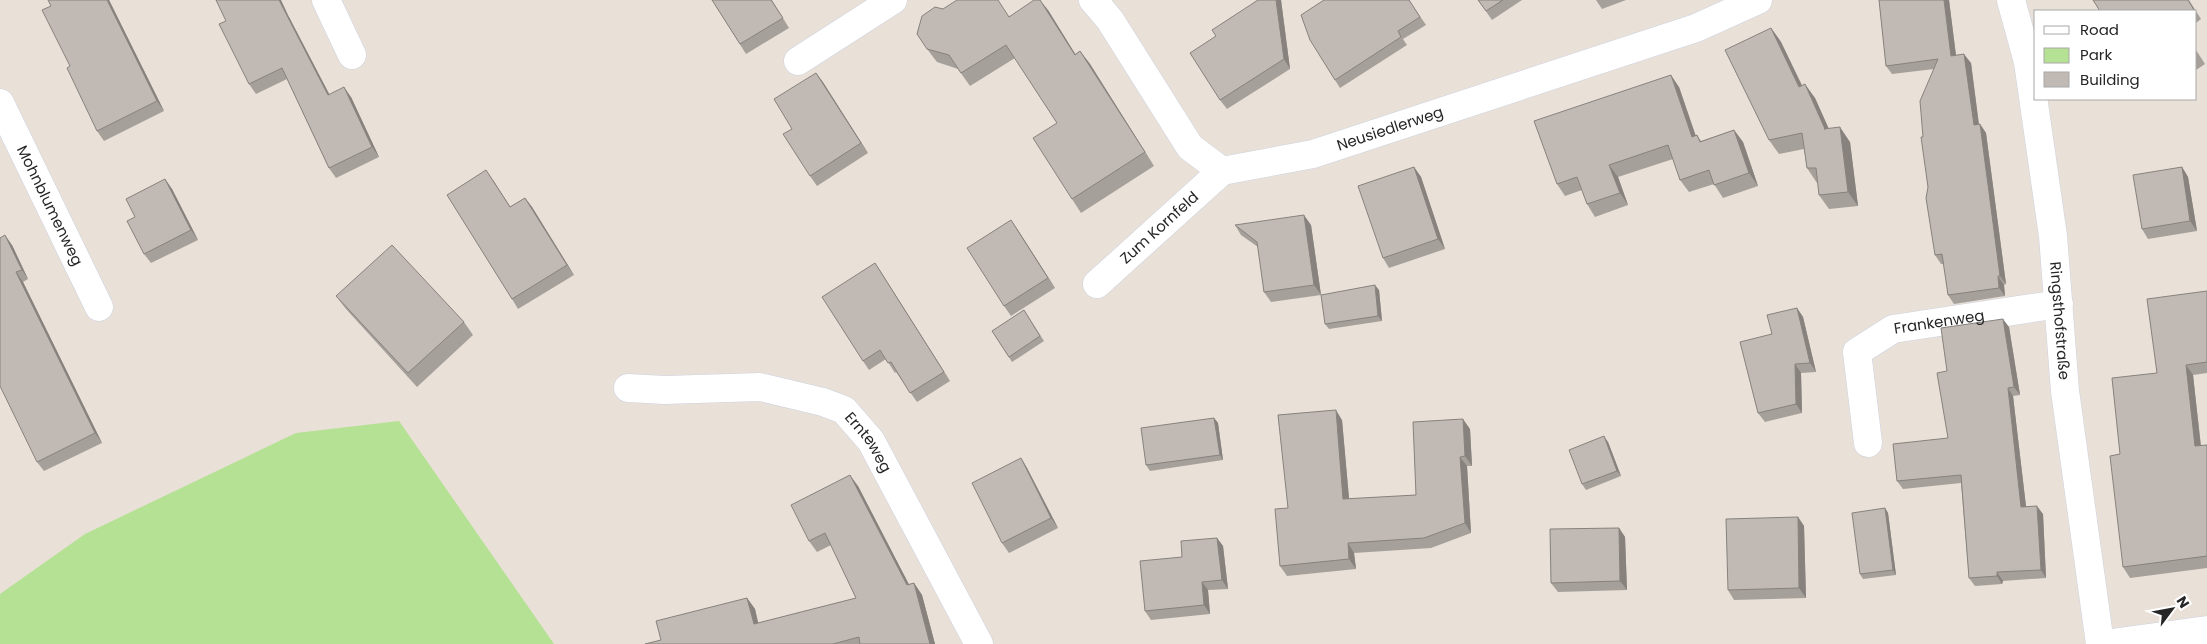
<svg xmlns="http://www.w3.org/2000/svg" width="2207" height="644" font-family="Poppins,sans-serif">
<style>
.green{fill:#b4e193}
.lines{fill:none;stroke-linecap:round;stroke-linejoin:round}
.minor-casing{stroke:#cdd2e0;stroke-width:29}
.secondary-casing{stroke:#cdd2e0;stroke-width:29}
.minor{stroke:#fff;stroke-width:28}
.secondary{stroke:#fff;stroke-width:28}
.wall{fill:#a6a09b}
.shaded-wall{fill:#87827e}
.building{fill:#c1bab4;stroke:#87827e}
.labels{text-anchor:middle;stroke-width:5;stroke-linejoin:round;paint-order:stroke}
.street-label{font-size:15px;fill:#262626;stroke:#fff}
</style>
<rect width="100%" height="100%" fill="#e9e0d7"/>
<!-- green -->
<path class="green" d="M399 421 554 644H0V594L85 534 296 433Z"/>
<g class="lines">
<!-- minor casing -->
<g class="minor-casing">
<g id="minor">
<path d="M326 0 352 55"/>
<path id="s1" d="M1093 0 1110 20 1190 147 1222 171 1313 154 1696 28 1758 0"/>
<path id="s2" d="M2011 0 2028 62 2053 236 2065 391 2100 644"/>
<path d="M798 61 893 0"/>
<path id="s3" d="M0 103 99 307"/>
<path id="s4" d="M1097 284 1222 171"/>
<path id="s5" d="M628 388 665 390 760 387 823 402 844 410 871 441 979 644"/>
<path id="s6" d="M1868 443 1857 352 1893 329 2059 304"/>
</g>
</g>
<!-- secondary casing -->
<g class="secondary-casing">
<path id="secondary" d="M2104 644 2207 630"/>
</g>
<!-- minor -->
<use href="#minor" class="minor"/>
<!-- secondary -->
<use href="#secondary" class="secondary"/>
</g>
<!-- wall -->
<path class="wall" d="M109 0 164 111 104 141 97 131Z
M712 0H772L789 28 746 54Z
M1258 0H1281L1290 69 1227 109 1220 100 1216 36Z
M1409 0 1426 25 1403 39 1407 45 1340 88 1335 80Z
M1478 0H1522L1492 20Z
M1596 0H1626L1602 9Z
M1879 0H1949L1956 55 1971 63 1979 124H1980L1986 133 2006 284 2004 285 2005 296 1954 304 1948 295 1944 264H1941L1935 255 1923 137 1934 69 1892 74 1886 66Z
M2093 0H2189L2201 19 2196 23V11H2100Z
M943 9 1009 16 1048 10 1075 54 1080 51 1090 64 1154 166 1081 213 1072 199 1057 123 1015 58 970 86 958 69 937 62 927 49Z
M289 17 329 95 351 97 379 157 336 178 329 168 287 79 256 94 249 84 226 21Z
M1771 28 1781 42 1802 85 1815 98 1829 129 1850 142 1858 206 1829 209 1819 195 1818 183H1817L1807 168 1804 149 1779 154 1769 140Z
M2196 50 2205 64 2196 70Z
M816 73 868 153 817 186 810 176 792 129Z
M1679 87 1696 136 1697 135 1701 141 1734 130 1743 142 1758 186 1723 198 1714 184 1689 192 1680 180 1673 159 1618 177 1628 205 1595 217 1587 204 1582 190 1565 196 1557 184Z
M1414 167 1421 177 1445 249 1389 268 1383 258Z
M2182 167 2188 177 2197 231 2148 239 2142 229Z
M165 179 172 189 198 240 151 263 144 254 135 217Z
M493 180 510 207 525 198 532 207 574 275 518 309 512 299Z
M1011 220 1055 288 1011 316 1004 306Z
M1235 225H1311L1321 295 1271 302 1264 292 1258 247 1241 235Z
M12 245 28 279 23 282 102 443 44 471 37 462Z
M875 263 950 381 917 402 896 372 895 373 886 359 869 370 863 361Z
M1379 290 1382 321 1329 329 1325 324Z
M2207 291V373L2193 375 2201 446 2207 445V568L2130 578 2123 567 2120 454 2157 373Z
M336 296 464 322 473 335 417 387 346 309Z
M1797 308 1803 317 1816 372 1801 373 1802 413 1765 422 1758 413 1772 334Z
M1024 310 1044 341 1012 362 992 331Z
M2009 327 2020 395 2013 396 2026 506 2043 514 2046 578 2003 581 2002 584 1975 586 1969 578 1961 483 1903 489 1897 481 1948 438Z
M1214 418 1218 423 1223 460 1150 471 1146 465Z
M1342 420 1349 499 1416 495 1470 429 1472 466H1467L1471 533 1431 548 1354 553 1356 569 1287 576 1280 566 1288 508Z
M1608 442 1621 476 1586 490 1582 484Z
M1021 458 1027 468 1058 528 1009 553 1002 543Z
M858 486 909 585 914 583 922 595 935 644H645L661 640 747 598 755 609 758 623 856 598 831 545 817 552 809 541Z
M1885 508 1888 513 1896 575 1863 579 1860 574Z
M1798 517 1804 526 1806 598 1734 600 1728 590Z
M1619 528 1625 537 1627 590 1558 592 1551 583Z
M1217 538 1223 546 1228 589 1208 590 1210 614 1151 620 1145 611 1182 557Z"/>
<!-- shaded-wall -->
<path class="shaded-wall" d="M107 0H109L164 111 157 101Z
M279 0H281L289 17 335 105 328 95Z
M1040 0 1048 10 1084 68 1075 55Z
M1276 0H1281L1290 69 1284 59Z
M1944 0H1949L1957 64 1951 56Z
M1771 28 1781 42 1809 101 1799 87Z
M1080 51 1090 64 1154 166 1145 152Z
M1964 54 1971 63 1980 134 1974 125Z
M816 73 823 82 868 153 861 143Z
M1671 75 1679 87 1700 149 1692 137Z
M1805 84 1815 98 1835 143 1825 129Z
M344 87 351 97 379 157 372 147Z
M1980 124 1986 133 2006 284 2000 276Z
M1840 127 1850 142 1858 206 1848 192Z
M1734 130 1743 142 1758 186 1749 173Z
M1609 165 1618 177 1628 205 1620 193Z
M1414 167 1421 177 1445 249 1438 239Z
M2182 167 2188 177 2197 231 2190 221Z
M486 170 493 180 517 217 510 207Z
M165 179 172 189 198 240 191 230Z
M525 198 532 207 574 275 567 265Z
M1304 215 1311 225 1321 295 1314 285Z
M1011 220 1018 230 1055 288 1048 278Z
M5 235 12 245 28 279 22 270Z
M875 263 881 272 950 381 944 372Z
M16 272 23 282 102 443 95 433Z
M1998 276 2004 285 2005 296 1999 288Z
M1375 285 1379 290 1382 321 1378 316Z
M1797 308 1803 317 1816 372 1810 363Z
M2003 319 2009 327 2020 395 2014 387Z
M1795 364 1801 373 1802 413 1796 404Z
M2186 365 2193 375 2202 457 2195 446Z
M2008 388 2013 396 2027 515 2021 507Z
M1336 410 1342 420 1350 509 1343 499Z
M1214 418 1218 423 1223 460 1220 455Z
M1463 419 1470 429 1472 466 1465 456Z
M1604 436 1608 442 1621 476 1617 471Z
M1460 457 1467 466 1471 533 1465 523Z
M1021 458 1027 468 1058 528 1051 518Z
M850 475 858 486 915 596 907 585Z
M2037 506 2043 514 2046 578 2041 570Z
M1885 508 1888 513 1896 575 1893 570Z
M1798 517 1804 526 1806 598 1799 588Z
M1619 528 1625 537 1627 590 1620 581Z
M1217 538 1223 546 1228 589 1222 580Z
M1348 543 1354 553 1356 569 1349 559Z
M1997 572 2003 581 2002 584 1997 576Z
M1202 582 1208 590 1210 614 1204 605Z
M914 583 922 595 935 644H930Z
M747 598 755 609 761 635 754 624Z"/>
<!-- building -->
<path class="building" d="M48 0H107L157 101 97 131 67 68 70 66 42 10 51 6Z
M216 0H279L328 95 344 87 372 147 329 168 282 68 249 84 219 24 226 21Z
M712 0H771L783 18 740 44Z
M957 0H998L1009 17 1034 0H1040L1075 55 1080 51 1145 152 1072 199 1033 138 1057 123 1006 45 961 73 949 55 927 49 917 34 922 16 935 7 943 9Z
M1258 0H1276L1284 59 1220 100 1190 53 1216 36 1212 30Z
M1324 0H1409L1420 17 1398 31 1401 37 1335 80 1310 40 1301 15Z
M1478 0H1503L1486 11Z
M1879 0H1944L1951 56 1964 54 1974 125 1980 124 2000 276H1998L1999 288 1948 295 1942 254 1935 255 1926 198 1928 187 1921 137H1923L1920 101 1938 59 1886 66Z
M2093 0H2188L2194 10 2192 11H2100Z
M1771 28 1799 87 1805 84 1825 129H1824L1840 127 1848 192 1819 195 1816 168H1807L1802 133 1769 140 1725 50Z
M816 73 861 143 810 176 783 134 792 129 774 99Z
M1671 75 1692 137 1697 135 1700 142 1734 130 1749 173 1714 185 1709 170 1680 180 1668 145 1609 165 1620 193 1587 204 1577 177 1557 184 1534 121Z
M1414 167 1438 239 1383 258 1358 186Z
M2182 167 2190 221 2142 229 2133 175Z
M486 170 510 207 525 198 567 265 512 299 447 195Z
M165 179 191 230 144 254 127 221 135 217 126 199Z
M1304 215 1314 285 1264 292 1257 242 1235 225Z
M1011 220 1048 278 1004 306 967 248Z
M5 235 22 270 16 272 95 433 37 462 0 386V238Z
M392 245 464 322 408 373 336 296Z
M875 263 944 372 910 393 891 362 888 363 880 350 863 361 822 297Z
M1375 285 1378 316 1325 324 1321 295Z
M2207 291V362L2186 365 2195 446 2207 445V556L2123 567 2110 456 2120 454 2112 378 2157 373 2147 299Z
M1797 308 1810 363 1795 364 1796 404 1758 413 1740 342 1772 334 1767 315Z
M1024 310 1040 336 1009 357 992 331Z
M2003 319 2014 387 2008 388 2021 507 2037 506 2041 570 1997 572V576L1969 578 1961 475 1897 481 1893 444 1948 438 1937 373 1947 371 1941 328Z
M1336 410 1343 499 1416 495 1413 422 1463 419 1465 456 1460 457 1465 523 1424 538 1348 543 1349 559 1280 566 1275 509 1288 508 1278 415Z
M1214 418 1220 455 1146 465 1141 428Z
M1604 436 1617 471 1582 484 1569 450Z
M1021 458 1051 518 1002 543 972 483Z
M850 475 907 585 914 583 930 644H860L859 637 833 644H645L661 640 656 621 747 598 754 624 856 598 825 533 809 541 791 505Z
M1885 508 1893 570 1860 574 1852 513Z
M1798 517 1799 588 1728 590 1726 519Z
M1619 528 1620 581 1551 583 1550 529Z
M1217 538 1222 580 1202 582 1204 605 1145 611 1140 561 1182 557 1181 541Z"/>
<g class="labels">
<!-- street labels -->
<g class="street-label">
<text dy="5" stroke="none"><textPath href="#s1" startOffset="390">Neusiedlerweg</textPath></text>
<text dy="5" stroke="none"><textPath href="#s3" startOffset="114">Mohnblumenweg</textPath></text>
<text dy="5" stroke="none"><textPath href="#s4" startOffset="84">Zum Kornfeld</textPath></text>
<text dy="5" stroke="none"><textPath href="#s2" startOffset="325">Ringsthofstraße</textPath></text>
<text dy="5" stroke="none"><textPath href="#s6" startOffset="181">Frankenweg</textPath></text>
<text dy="5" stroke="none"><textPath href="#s5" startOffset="260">Ernteweg</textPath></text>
</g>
</g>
<!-- legend -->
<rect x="2034" y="10" width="162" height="90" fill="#ffffff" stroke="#a8a8a8"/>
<rect x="2044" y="26" width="25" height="8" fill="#ffffff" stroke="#a8a8a8"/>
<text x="2080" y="35" font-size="15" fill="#262626">Road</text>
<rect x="2044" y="48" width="25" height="15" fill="#b4e193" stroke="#a8a8a8"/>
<text x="2080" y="60" font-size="15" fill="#262626">Park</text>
<rect x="2044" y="72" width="25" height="15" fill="#c1bab4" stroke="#a8a8a8"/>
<text x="2080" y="85" font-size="15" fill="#262626">Building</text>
<!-- north arrow -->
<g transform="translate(2172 609) rotate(58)" stroke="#ffffff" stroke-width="4" paint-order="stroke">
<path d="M0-4L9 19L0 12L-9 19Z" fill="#262626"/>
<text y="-8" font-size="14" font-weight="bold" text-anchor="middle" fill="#262626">N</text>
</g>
</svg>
